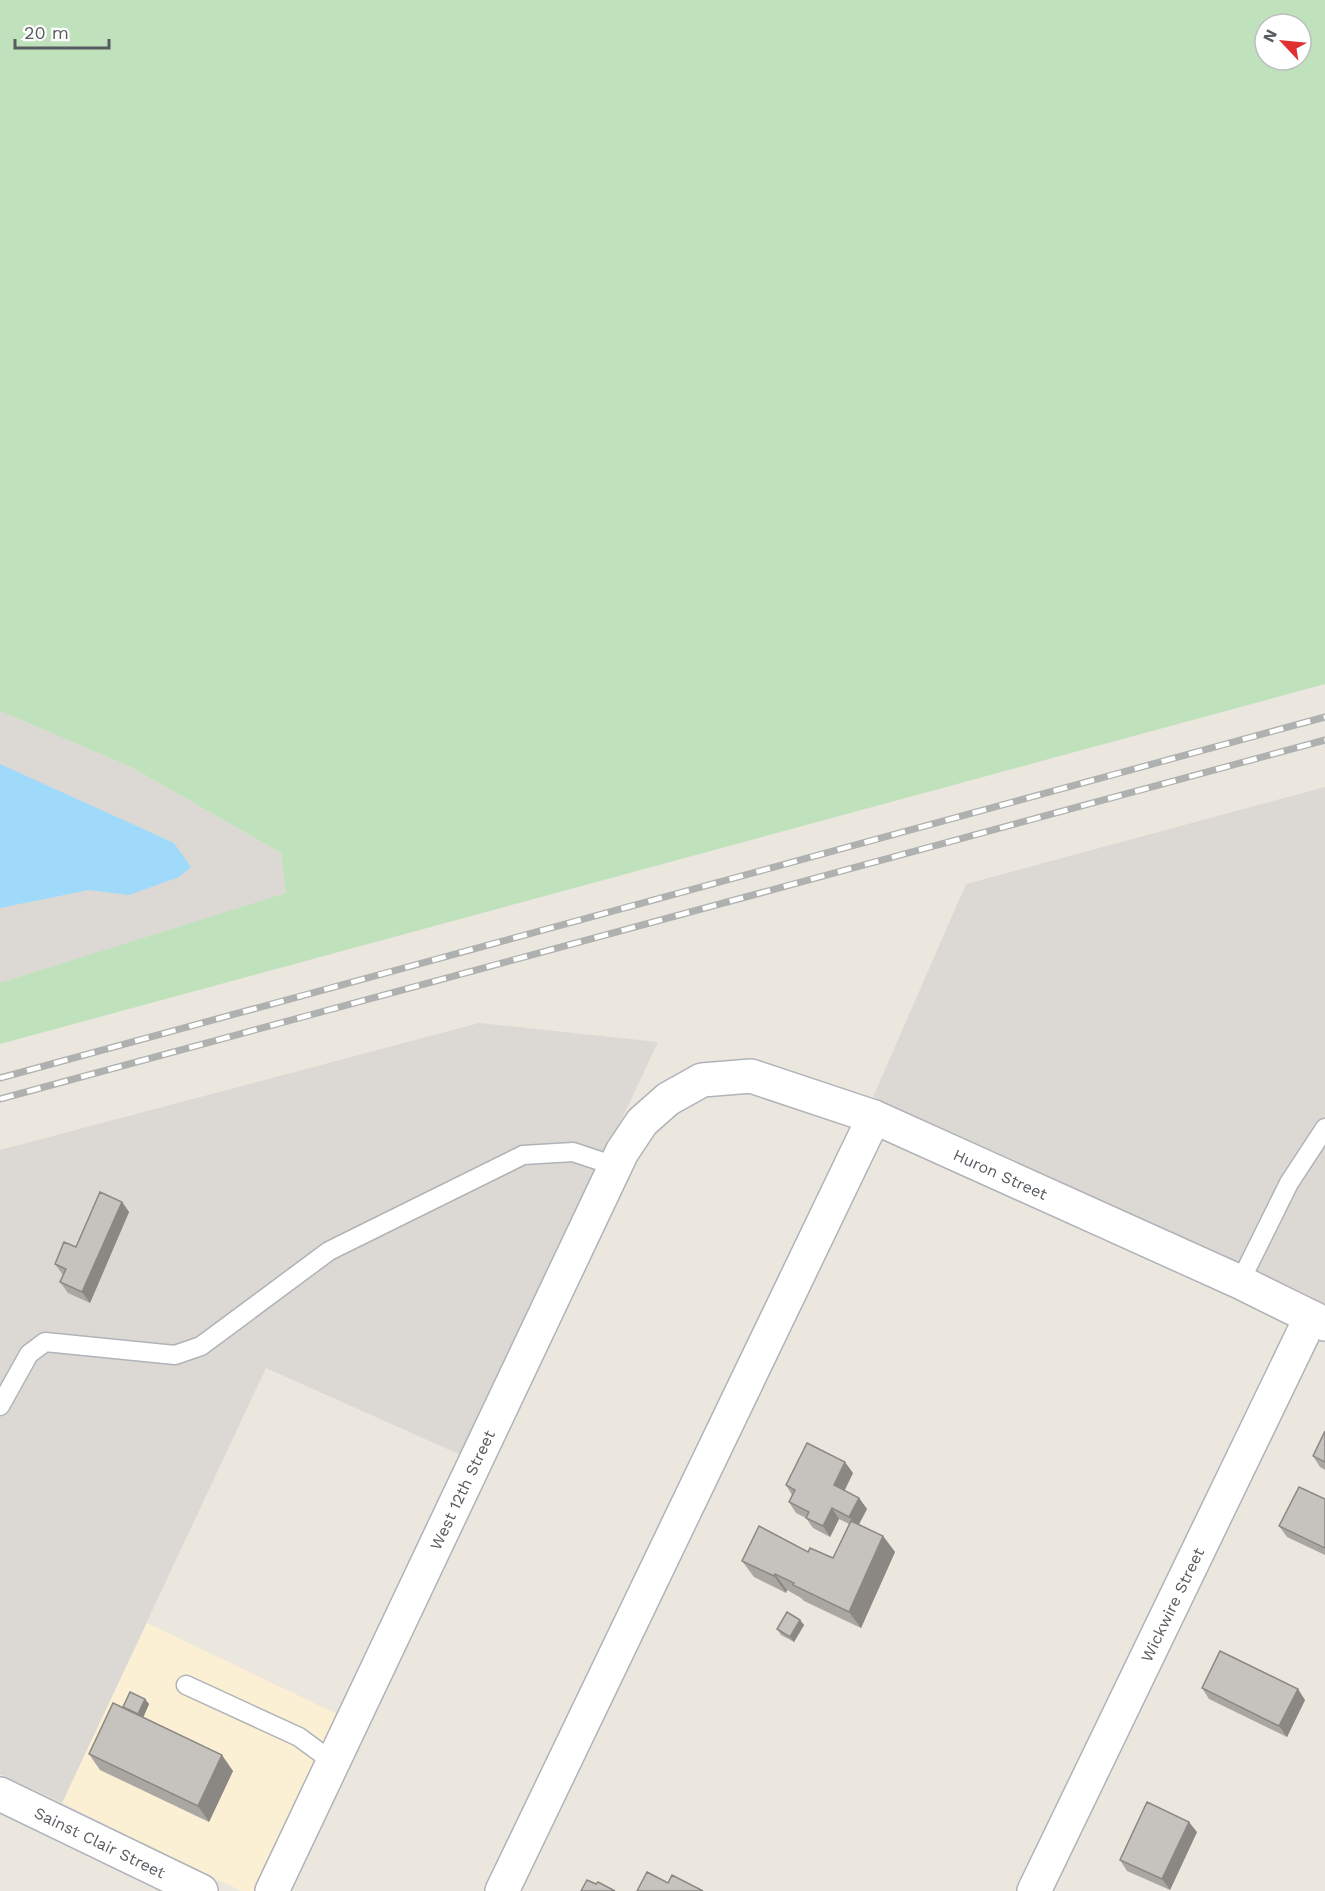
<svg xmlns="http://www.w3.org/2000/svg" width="1325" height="1891" font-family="'Work Sans',sans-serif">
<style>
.commercial{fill:#fbefd4}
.industrial{fill:#dcd9d4}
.green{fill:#bfe2bc;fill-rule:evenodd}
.water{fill:#a0dafa}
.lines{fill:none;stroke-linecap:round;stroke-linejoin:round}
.service-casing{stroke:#b0b3b7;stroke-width:21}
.minor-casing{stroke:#b0b3b7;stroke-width:36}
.service{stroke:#fff;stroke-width:18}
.minor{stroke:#fff;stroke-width:33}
.rail-casing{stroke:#afb0b0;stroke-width:7}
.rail{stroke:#fff;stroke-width:4.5;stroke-dasharray:14;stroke-linecap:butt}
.wall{fill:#aaa7a3}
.shaded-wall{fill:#8b8884}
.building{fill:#c6c2bd;stroke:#8b8884;stroke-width:1.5}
.labels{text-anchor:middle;stroke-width:4.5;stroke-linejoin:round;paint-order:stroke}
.street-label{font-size:16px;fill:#585c60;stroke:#fff}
</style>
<rect width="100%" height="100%" fill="#ebe7df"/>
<!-- commercial -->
<path class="commercial" d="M147 1623 341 1716 256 1891H241L62 1803Z"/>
<!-- industrial -->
<path class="industrial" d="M0 711 131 767 281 853 286 894 0 984Z
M1325 787V1314L873 1097 966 884Z
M479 1023 658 1042 463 1456 266 1368 62 1803 0 1774V1150Z"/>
<!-- green -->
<path class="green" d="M0 0H1325V684L0 1044V983L286 893 281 853 131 767 0 711ZM1265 24H1301V60H1265Z"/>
<!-- water -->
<path class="water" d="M0 764 174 843 191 867 179 877 129 895 89 890 0 908Z"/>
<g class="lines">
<!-- service casing -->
<g class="service-casing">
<path id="service" d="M1240 1282 1289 1183 1325 1128
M0 1406 29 1354 45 1342 175 1355 201 1346 329 1251 523 1155 573 1152 615 1166
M186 1685 299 1737 333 1762"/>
</g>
<!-- minor casing -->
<g class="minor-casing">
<g id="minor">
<path id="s1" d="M0 1794 201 1891"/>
<path id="s2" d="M272 1891 622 1152 642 1122 668 1099 702 1080 751 1076 874 1117 1240 1282 1325 1324"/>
<path d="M502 1891 874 1117"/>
<path id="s3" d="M1034 1891 1311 1317"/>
</g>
</g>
<!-- service -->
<use href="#service" class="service"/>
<!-- minor -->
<use href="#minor" class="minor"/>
<!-- rail casing -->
<g class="rail-casing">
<path id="rail" d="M0 1078 1325 717
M0 1099 1325 740"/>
</g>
<!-- rail -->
<use href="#rail" class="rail"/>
</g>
<!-- wall -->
<path class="wall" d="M122 1202 129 1212 90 1303 68 1293 60 1282 63 1275 55 1264 76 1247Z
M1325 1431V1470L1320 1467 1313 1456Z
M853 1473 844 1490 859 1498 867 1509 859 1524 883 1536 895 1552 861 1628 804 1601 801 1598 787 1590 786 1593 754 1577 742 1561 808 1552 833 1558 849 1524 839 1519 830 1537 813 1528 806 1518 796 1513 789 1502 792 1495 786 1485Z
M1325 1499V1555L1287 1537 1279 1526Z
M800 1620 804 1625 794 1642 781 1635 777 1629Z
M1202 1688 1305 1700 1287 1737 1209 1699Z
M145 1699 149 1704 143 1718 233 1771 209 1822 100 1770 89 1754 124 1709Z
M1197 1832 1170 1890 1127 1871 1120 1860Z"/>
<!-- shaded-wall -->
<path class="shaded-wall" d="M122 1202 129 1212 90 1303 82 1292Z
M845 1462 853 1473 842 1496 834 1485Z
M859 1498 867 1509 857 1528 849 1517Z
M832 1508 839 1519 830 1537 823 1526Z
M883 1536 895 1552 861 1628 849 1612Z
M775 1574 787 1590 786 1593 774 1576Z
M800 1620 804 1625 794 1642 790 1637Z
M1298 1689 1305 1700 1287 1737 1279 1726Z
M145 1699 149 1704 142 1720 138 1714Z
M222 1755 233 1771 209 1822 198 1806Z
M1189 1822 1197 1832 1170 1890 1162 1879Z"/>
<!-- building -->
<path class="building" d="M100 1192 122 1202 82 1292 60 1282 66 1269 55 1264 64 1242 76 1247Z
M1325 1431V1462L1313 1456Z
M807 1443 845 1462 834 1485 859 1498 849 1517 832 1508 823 1526 806 1518 809 1512 789 1502 795 1490 786 1485Z
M1299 1487 1325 1499V1548L1279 1526Z
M851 1521 883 1536 849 1612 793 1585 794 1583 775 1574 774 1576 742 1561 759 1526 808 1552 810 1548 833 1558Z
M787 1612 800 1620 790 1637 777 1629Z
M1220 1651 1298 1689 1279 1726 1202 1688Z
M130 1692 145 1699 138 1714 123 1707Z
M113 1703 222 1755 198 1806 89 1754Z
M1147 1802 1189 1822 1162 1879 1120 1860Z
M647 1872 668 1883 672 1875 703 1891H637Z
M587 1880 596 1884 598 1882 615 1891H581Z"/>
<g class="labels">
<!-- street labels -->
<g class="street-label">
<text dy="6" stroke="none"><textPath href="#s2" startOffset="1245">Huron Street</textPath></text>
<text dy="6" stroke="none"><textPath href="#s2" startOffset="444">West 12th Street</textPath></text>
<text dy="6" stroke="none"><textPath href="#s3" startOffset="318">Wickwire Street</textPath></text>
<text dy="6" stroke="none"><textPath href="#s1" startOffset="111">Sainst Clair Street</textPath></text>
</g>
</g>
<!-- north arrow -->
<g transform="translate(1283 42) rotate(296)"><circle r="28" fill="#ffffff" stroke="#bcbebf" stroke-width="1.5"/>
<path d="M0-4.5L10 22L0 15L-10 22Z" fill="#df3131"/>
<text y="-9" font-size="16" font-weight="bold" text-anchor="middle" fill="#585c60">N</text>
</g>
<!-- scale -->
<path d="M15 39v9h94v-9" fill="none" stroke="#585c60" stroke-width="3"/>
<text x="24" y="39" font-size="18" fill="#585c60" stroke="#ffffff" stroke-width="4.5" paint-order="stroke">20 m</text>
</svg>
